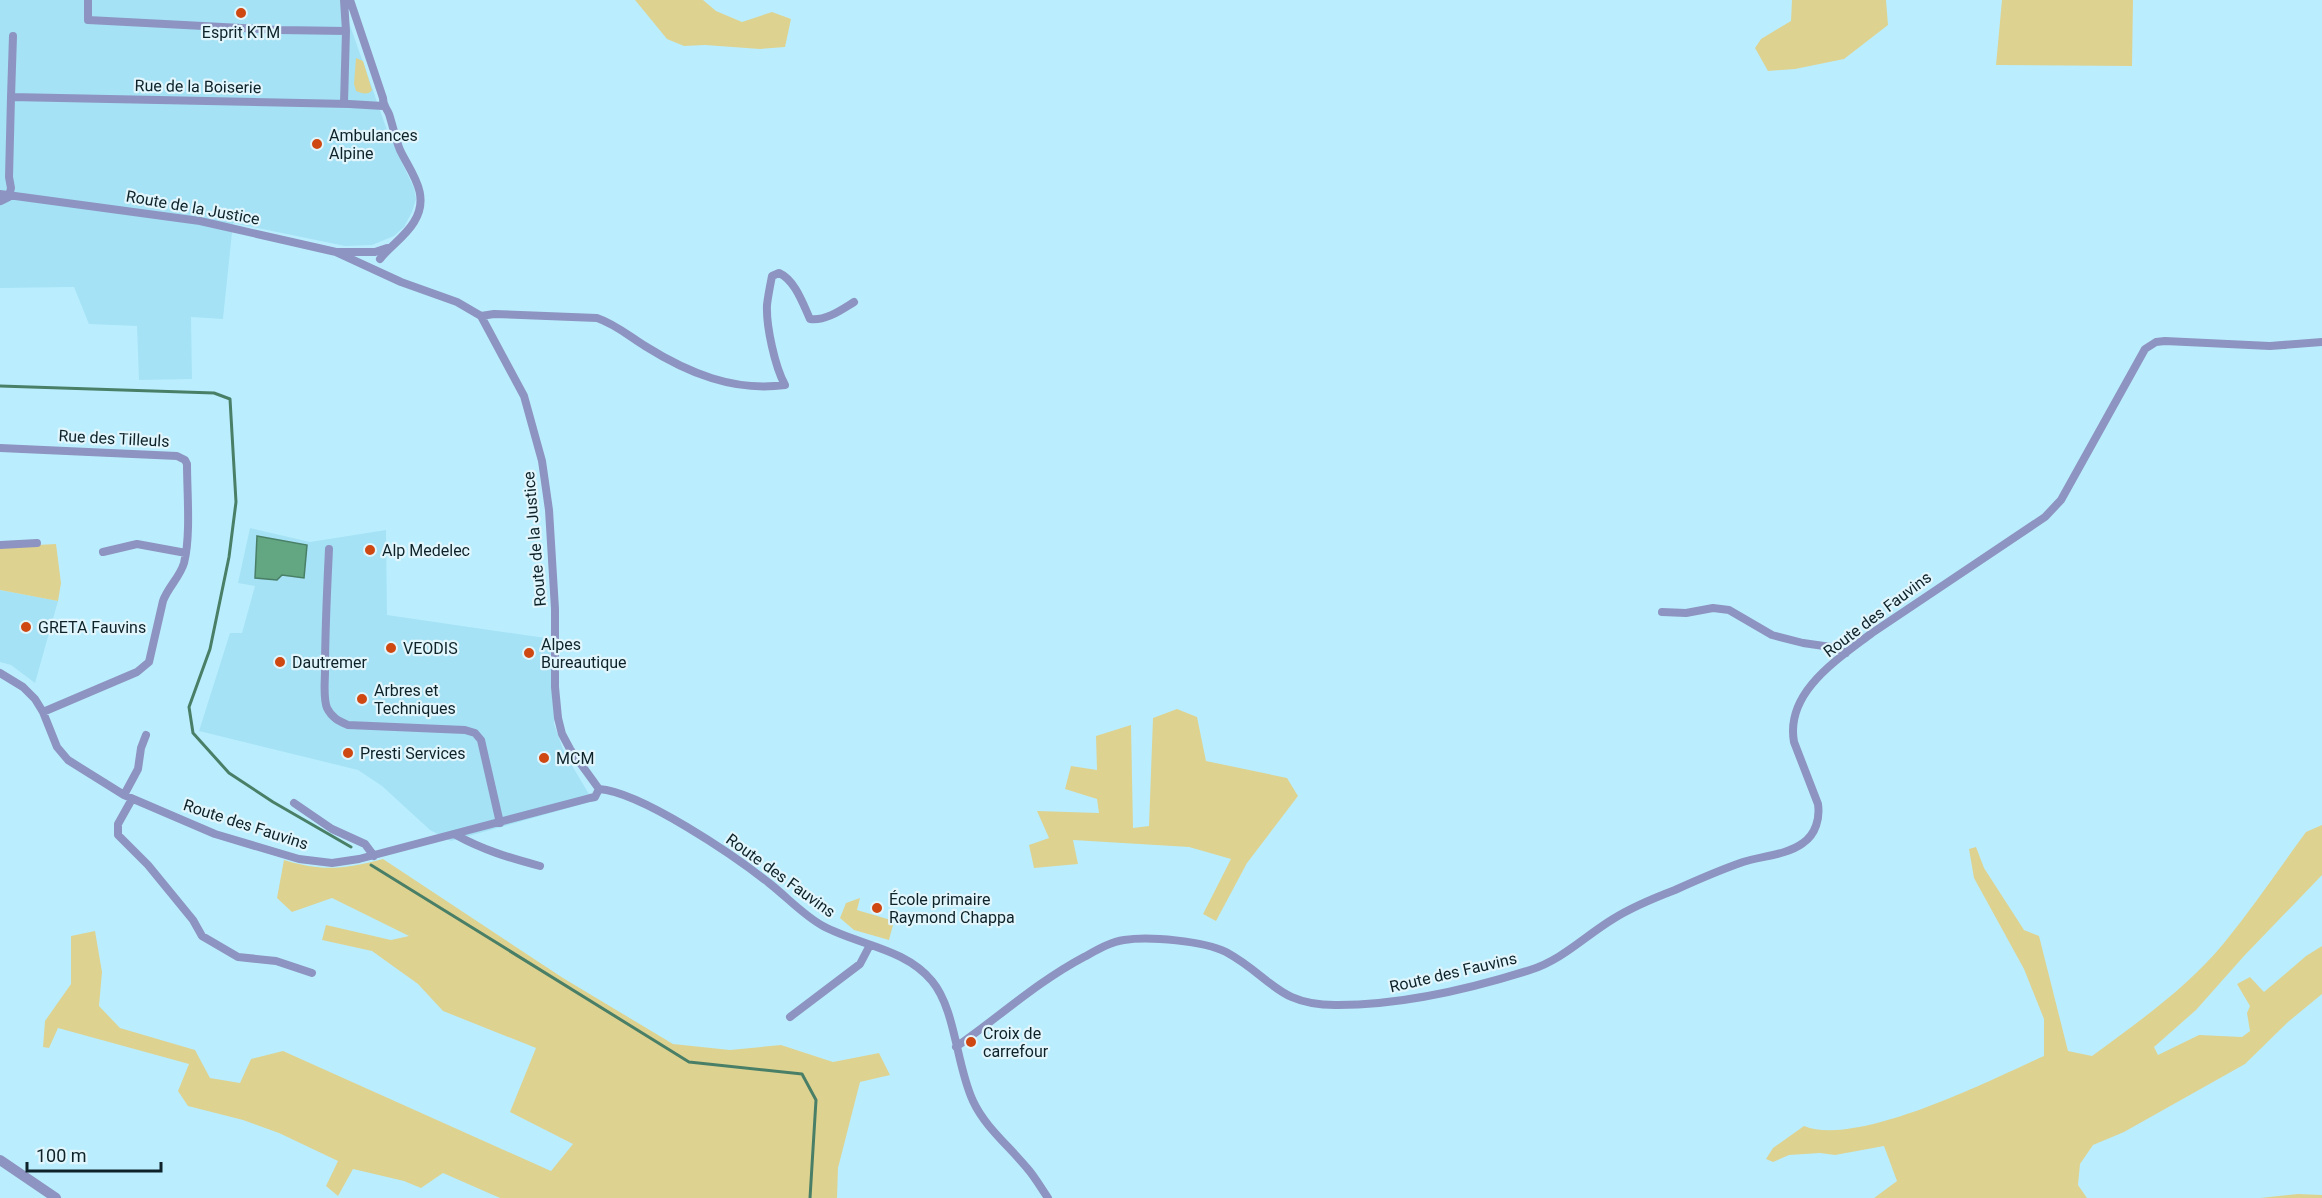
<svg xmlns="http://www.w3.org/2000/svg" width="2322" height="1198" font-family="Roboto,sans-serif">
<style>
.built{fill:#a5e2f5}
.green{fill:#ded291}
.water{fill:#62a781;stroke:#497f67;stroke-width:1.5}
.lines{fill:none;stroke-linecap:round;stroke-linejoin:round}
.stream{stroke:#497f67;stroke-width:3}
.minor{stroke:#8e94c1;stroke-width:8}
.tertiary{stroke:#8e94c1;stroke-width:10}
.poi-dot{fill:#cf4812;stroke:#e1f5fc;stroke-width:2}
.labels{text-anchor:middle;stroke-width:4.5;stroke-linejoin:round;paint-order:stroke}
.poi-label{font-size:16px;fill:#0e2329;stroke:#e1f5fc;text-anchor:start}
.street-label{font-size:16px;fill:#0e2329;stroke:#e1f5fc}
</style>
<rect width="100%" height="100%" fill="#baeefe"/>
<!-- built -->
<path class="built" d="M0 0H341L388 133 414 188 416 199 412 212 404 227 394 236 372 245 345 246 233 223 223 319 191 317 192 379 139 380 137 326 89 324 74 287 0 288Z
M250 528 310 542 386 530 387 615 559 640 554 724 564 752 593 801 451 841 430 830 382 786 358 770 199 731 230 633H242L255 586 238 583Z
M0 590 58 601 35 683 11 665 0 662Z"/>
<!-- green -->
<path class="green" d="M635 0H703L716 11 742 22 772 12 791 19 785 47 760 49 705 45 684 46 667 39Z
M1792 0H1886L1888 25 1844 59 1795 69 1768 71 1755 48 1761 39 1791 21Z
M2002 0H2133L2132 66 1996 65Z
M356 58 363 61 372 90C368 96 361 93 356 91L354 84Z
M56 544 61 583 58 601 0 590V547Z
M1177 709 1197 717 1206 761 1287 778 1298 796 1247 863 1216 921 1203 914 1231 859 1189 847 1073 840 1078 864 1034 868 1029 845 1049 838 1037 811 1099 813 1097 799 1065 789 1071 766 1097 770 1096 736 1131 725 1133 828 1149 826 1153 718Z
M2322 825V875L2244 956 2196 1010 2154 1047 2158 1055 2199 1035 2242 1037 2250 1031 2247 1013 2250 1006 2237 984 2250 977 2264 992 2306 956 2322 946V994L2288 1022 2245 1064 2124 1132 2093 1145 2080 1164 2078 1185 2087 1198H1874L1897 1181 1884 1146 1835 1155 1820 1153 1789 1155 1773 1162 1766 1159 1773 1148 1804 1126C1857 1148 1993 1079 2044 1056V1019L2024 969 1974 878 1969 849 1976 847 1984 868 2024 930 2039 936 2068 1051 2092 1056C2138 1022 2187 988 2224 943 2253 907 2279 869 2306 832Z
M383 859 563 978 673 1044 730 1050 781 1045 833 1062 879 1053 890 1075 860 1082 838 1168 837 1198H500L443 1173 421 1188 404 1181 353 1169 338 1196 326 1186 338 1161 279 1133 243 1120 188 1106 178 1091 189 1064 58 1028 49 1048 43 1047 45 1021 71 984V936L95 931 102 972 99 1006 120 1028 195 1050 210 1078 240 1083 251 1059 283 1051 551 1171 573 1144 510 1112 536 1048 443 1011 418 984 372 951 322 940 326 925 391 940 409 936 332 898 292 912 277 898 284 860C323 872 344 869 383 859Z
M860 898 857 910 894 921 889 940 854 930 840 918 846 903Z
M2298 1194 2322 1195V1198H2260Z"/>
<!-- water -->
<path class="water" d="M257 536 307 545 304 578 282 575 277 580 255 578Z"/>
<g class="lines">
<!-- stream -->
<path class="stream" d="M0 386 214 393 230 399 236 502 229 557 210 649 189 707 193 733 229 773 273 802 351 847
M371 865 689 1062 802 1074 816 1100 810 1198"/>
<!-- minor -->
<path class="minor" d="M88 0V20L280 30 346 31
M344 0 346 31 344 103
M350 0 383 98C383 106 386 107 389 114 393 126 395 138 400 150 411 173 431 195 414 222 405 237 390 246 380 259
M11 97 13 36
M0 194 200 221 336 252 401 282 457 302 481 316 524 396 542 461 549 510 555 609V687L558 718 562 734 570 749 599 789
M1 201 9 197 11 188 9 177 11 97 349 104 383 106
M338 252H375L387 248
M481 316 494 314 597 318C615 324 629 336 645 346 688 373 734 392 785 385 775 367 766 326 767 305 768 296 770 286 772 276L779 273C795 280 803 304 810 319 826 321 841 310 854 302
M0 448 177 456 185 460 187 464C187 492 191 536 184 563 180 577 168 587 163 601L149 662 137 672 43 712
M0 545 37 543
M329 549C327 590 325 630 325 671 325 682 323 698 327 708 332 718 339 721 348 725L465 730 475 733 481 740 500 823
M103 552 137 544 186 553
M1662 612 1686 613 1713 608 1729 610 1772 635 1803 643 1831 647 1846 653
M0 673 23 687 35 699 43 712 57 747 68 760 124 795 215 834 299 859 332 863 359 859 590 798 595 797 599 789
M599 789C641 792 735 856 769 883 787 897 803 915 823 926 858 945 905 948 932 981 956 1010 956 1065 973 1101 985 1127 1009 1146 1027 1168 1035 1177 1041 1188 1048 1198
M124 795 138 769 141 748 146 735
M132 799 118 824V835L148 865 193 920 202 936 238 957 276 961 312 973
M294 803 332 829 365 844 374 856
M456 835C483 850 510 858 540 866
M790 1017 860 964 870 945
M956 1047C999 1017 1037 982 1084 957 1097 950 1110 942 1124 940 1149 936 1204 941 1226 952 1272 977 1277 1006 1338 1005 1400 1005 1470 989 1530 970 1562 960 1585 936 1613 919 1632 907 1654 898 1675 890 1697 880 1720 870 1743 862 1762 856 1787 855 1803 843 1816 834 1820 818 1818 804L1794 742C1785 692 1838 659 1872 633L2045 517 2061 500 2145 349 2156 342 2165 341 2270 346 2322 342"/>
<!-- tertiary -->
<path class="tertiary" d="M0 1160 56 1198"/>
</g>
<!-- markers -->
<g class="poi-dot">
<circle cx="241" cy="13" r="6"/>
<circle cx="317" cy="144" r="6"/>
<circle cx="370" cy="550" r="6"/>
<circle cx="26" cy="627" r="6"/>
<circle cx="391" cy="648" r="6"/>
<circle cx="529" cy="653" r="6"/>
<circle cx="280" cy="662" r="6"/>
<circle cx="362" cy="699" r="6"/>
<circle cx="348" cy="753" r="6"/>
<circle cx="544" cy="758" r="6"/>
<circle cx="877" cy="908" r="6"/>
<circle cx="971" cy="1042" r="6"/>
</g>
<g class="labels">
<!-- poi labels -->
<g class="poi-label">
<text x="241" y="38" text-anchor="middle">Esprit KTM</text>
<text x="329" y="141">Ambulances<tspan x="329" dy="18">Alpine</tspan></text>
<text x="382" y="556">Alp Medelec</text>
<text x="38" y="633">GRETA Fauvins</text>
<text x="541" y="650">Alpes<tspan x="541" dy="18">Bureautique</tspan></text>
<text x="403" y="654">VEODIS</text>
<text x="292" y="668">Dautremer</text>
<text x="374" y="696">Arbres et<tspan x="374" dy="18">Techniques</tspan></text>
<text x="360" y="759">Presti Services</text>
<text x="556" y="764">MCM</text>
<text x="889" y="905">École primaire<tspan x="889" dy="18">Raymond Chappa</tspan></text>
<text x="983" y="1039">Croix de<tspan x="983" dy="18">carrefour</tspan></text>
</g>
<!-- street labels -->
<g class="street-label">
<text transform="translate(198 86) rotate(1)" y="6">Rue de la Boiserie</text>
<text transform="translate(193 207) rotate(10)" y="6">Route de la Justice</text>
<text transform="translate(114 438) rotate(3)" y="6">Rue des Tilleuls</text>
<text transform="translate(534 539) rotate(-95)" y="6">Route de la Justice</text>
<text transform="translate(1877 614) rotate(-37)" y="6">Route des Fauvins</text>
<text transform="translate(246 824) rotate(18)" y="6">Route des Fauvins</text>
<text transform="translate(781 875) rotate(36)" y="6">Route des Fauvins</text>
<text transform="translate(1453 972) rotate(-13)" y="6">Route des Fauvins</text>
</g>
</g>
<!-- scale -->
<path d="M27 1162v9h134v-9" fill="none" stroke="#0e2329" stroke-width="3"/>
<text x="36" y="1162" font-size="18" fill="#0e2329" stroke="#e1f5fc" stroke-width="4.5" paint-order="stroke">100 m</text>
</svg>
